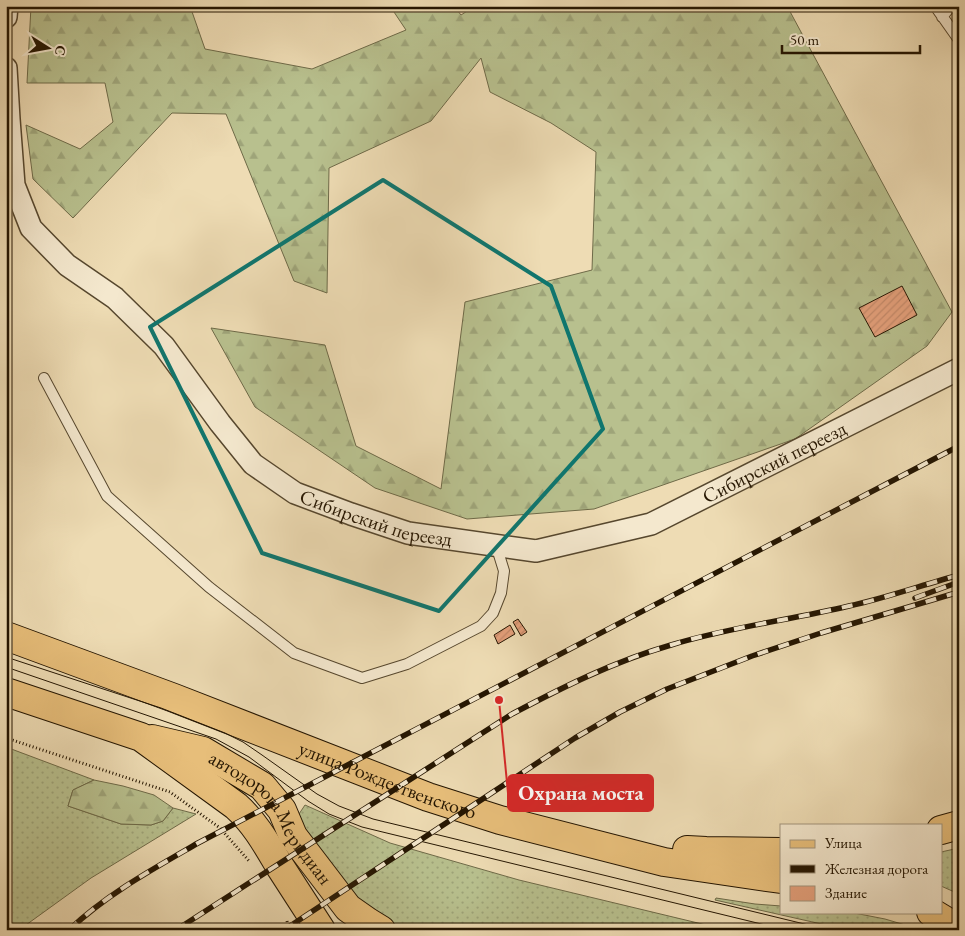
<svg xmlns="http://www.w3.org/2000/svg" width="965" height="936" font-family="'EB Garamond',serif">
<style>
.grass{fill:url(#grass-dots);stroke:#6e6a48}
.forest{fill:url(#forest-firs);stroke:#6e6a48}
.building{fill:url(#building-hatch);stroke:#241501}
.lines{fill:none;stroke-linecap:round;stroke-linejoin:round}
.lane-casing{stroke:#56472e;stroke-width:12}
.street-casing{stroke:#56472e;stroke-width:24}
.primary-casing{stroke:#241501;stroke-width:30}
.path{stroke:#241501;stroke-width:3;stroke-dasharray:1 2.5;stroke-linecap:butt}
.lane{stroke:#f4e8ce;stroke-width:10}
.street{stroke:#f4e8ce;stroke-width:21}
.primary{stroke:#e7be7a;stroke-width:28}
.tram{stroke:#241501;stroke-width:1}
.rail-casing{stroke:#241501;stroke-width:5.5}
.rail{stroke:#f4e8ce;stroke-width:4;stroke-dasharray:11;stroke-linecap:butt}
.marked{fill:none;stroke:#0f766e;stroke-width:4;stroke-linejoin:round}
.labels{text-anchor:middle;stroke-width:4.5;stroke-linejoin:round;paint-order:stroke}
.street-label{font-size:20px;fill:#241501;stroke:#f4e8ce}
.leader{fill:none;stroke:#d62828;stroke-width:2}
.callout-dot{fill:#d62828;stroke:#f4e8ce;stroke-width:2}
.callout{fill:#d62828;stroke:#d62828;stroke-width:2}
.callout-label{font-size:21px;text-anchor:middle;font-weight:bold;fill:#fff}
</style>
<defs>
<pattern id="grass-dots" width="8" height="8" patternUnits="userSpaceOnUse" patternTransform="scale(1.25)"><rect width="8" height="8" fill="#b8c08e"/><path d="M2 2h.1M6 6h.1" fill="none" stroke="#9ea479" stroke-width="1.8" stroke-linecap="round"/></pattern>
<pattern id="forest-firs" width="22" height="20" patternUnits="userSpaceOnUse" patternTransform="scale(1.25)"><rect width="22" height="20" fill="#b8c08e"/><path d="M5 1l3.5 6h-7zM16 11l3.5 6h-7z" fill="#9ea479"/></pattern>
<pattern id="building-hatch" width="6" height="6" patternUnits="userSpaceOnUse" patternTransform="scale(1.25)"><rect width="6" height="6" fill="#e5a07b"/><path d="M-1 1l2-2M0 6l6-6M5 7l2-2" fill="none" stroke="#c48969"/></pattern>
</defs>
<rect width="100%" height="100%" fill="#eedcb4"/>
<filter id="stains"><feTurbulence type="fractalNoise" baseFrequency=".004" numOctaves="4"/><feColorMatrix values="0 0 0 0 .2 0 0 0 0 .09 0 0 0 0 .02 0 0 0 .5 -.17"/></filter>
<radialGradient id="worn" r=".72"><stop offset=".6" stop-color="#630" stop-opacity="0"/><stop offset="1" stop-color="#630" stop-opacity=".3"/></radialGradient>
<!-- grass -->
<path class="grass" d="M6 747 94 780 73 790 68 806 121 824 151 825 163 821 173 808 196 814 91 878 19 930H6Z
M305 805 390 843 519 880 727 930H406L390 923 367 910 328 870 297 817Z
M959 848V894L941 886V852Z
M716 898 755 904 781 906V912H849L885 919 922 930H848L715 900Z"/>
<!-- forest -->
<path class="forest" d="M31 6H190L205 49 312 69 406 30 390 6H454L461 15 475 6H787L952 312 927 346 795 439 594 509 467 519 375 488 255 407 211 328 325 345 356 446 441 489 465 302 592 270 596 152 551 123 490 92 481 58 431 121 329 168 327 293 294 281 226 114 172 113 73 218 33 179 26 125 80 149 113 122 105 83H27Z
M94 780 123 786 154 795 173 808 163 821 151 825 121 824 68 806 73 790Z"/>
<!-- building -->
<path class="building" d="M902 286 917 315 875 337 859 308Z
M518 619 527 632 521 636 513 622Z
M510 625 515 634 498 644 494 635Z"/>
<g class="lines">
<!-- lane casing -->
<g class="lane-casing">
<path id="lane" d="M935 6 959 40
M942 17 951 6
M44 378 107 496 209 587 294 653 362 678 407 664 481 626 493 613 501 593 504 571 496 545"/>
</g>
<!-- street casing -->
<g class="street-casing">
<g id="street">
<path d="M6 17 7 6"/>
<path id="s1" d="M6 68 9 119 14 185 31 228 67 265 115 298 164 346 220 423 253 464 295 493 351 514 408 533 536 551 651 524 959 369"/>
</g>
</g>
<!-- primary casing -->
<g class="primary-casing">
<g id="primary">
<path id="s2" d="M6 636 174 698 428 797 500 820 664 862 781 879"/>
<path d="M6 692 141 737 236 806C255 823 266 843 279 865 293 887 307 908 321 930"/>
<path id="s3" d="M152 739 203 751 262 786 282 810 293 836 348 908 368 922 381 930"/>
<path d="M941 830 959 825"/>
<path d="M687 850 706 851 781 852"/>
<path d="M931 912 959 929"/>
</g>
</g>
<!-- path -->
<path class="path" d="M6 738 170 792 220 828 249 861
M287 921 289 930"/>
<!-- lane -->
<use href="#lane" class="lane"/>
<!-- street -->
<use href="#street" class="street"/>
<!-- primary -->
<use href="#primary" class="primary"/>
<!-- tram -->
<path class="tram" d="M6 657 161 708 225 733 243 742 262 755 317 794 339 806 373 819 829 930
M6 667 216 739 249 757 308 801 329 814 362 827 786 930"/>
<!-- rail casing -->
<g class="rail-casing">
<path id="rail" d="M915 598 959 582
M69 930C107 894 153 869 198 843L959 446
M176 930 512 714C563 687 615 661 671 645 730 627 790 620 849 606 886 598 922 585 959 575
M284 930 575 738 620 712 667 689 752 656 821 633 959 592"/>
</g>
<!-- rail -->
<use href="#rail" class="rail"/>
</g>
<!-- marked area -->
<path class="marked" d="M383 180 551 286 603 429 439 611 262 553 150 327Z"/>
<g class="labels">
<!-- street labels -->
<g class="street-label">
<text dy="7" stroke="none"><textPath href="#s1" startOffset="1046">Сибирский переезд</textPath></text>
<text dy="7" stroke="none"><textPath href="#s1" startOffset="626">Сибирский переезд</textPath></text>
<text dy="7" stroke="none"><textPath href="#s2" startOffset="408">улица Рождественского</textPath></text>
<text dy="7" stroke="none"><textPath href="#s3" startOffset="150">автодорога Меридиан</textPath></text>
</g>
</g>
<!-- callouts -->
<path class="leader" d="M499 700L508 793"/>
<circle class="callout-dot" cx="499" cy="700" r="5"/>
<rect class="callout" x="508" y="775" width="145" height="36" rx="5"/>
<g class="callout-label">
<text x="581" y="800">Охрана моста</text>
</g>
<!-- margin -->
<rect width="965" height="936" fill="none" stroke="#eedcb4" stroke-width="25"/>
<rect x="8" y="8" width="950" height="921" fill="none" stroke="#241501" stroke-width="2.5"/>
<rect x="12" y="12" width="940" height="911" fill="none" stroke="#241501"/>
<!-- legend -->
<rect x="780" y="824" width="162" height="90" fill="#f4e8ce" stroke="#a1947c"/>
<rect x="790" y="840" width="25" height="8" fill="#e7be7a" stroke="#a1947c"/>
<text x="825" y="848" font-size="15" fill="#241501">Улица</text>
<rect x="790" y="865" width="25" height="8" fill="#241501" stroke="#a1947c"/>
<text x="825" y="874" font-size="15" fill="#241501">Железная дорога</text>
<rect x="790" y="886" width="25" height="15" fill="#e5a07b" stroke="#a1947c"/>
<text x="825" y="898" font-size="15" fill="#241501">Здание</text>
<!-- north arrow -->
<g transform="translate(48 48) rotate(101)" stroke="#f4e8ce" stroke-width="4" paint-order="stroke">
<path d="M0-4L9 19L0 12L-9 19Z" fill="#241501"/>
<text y="-8" font-size="14" font-weight="bold" text-anchor="middle" fill="#241501">С</text>
</g>
<!-- scale -->
<path d="M782 45v8h138v-8" fill="none" stroke="#241501" stroke-width="2.5"/>
<text x="790" y="45" font-size="15" fill="#241501" stroke="#f4e8ce" stroke-width="4" paint-order="stroke">50 m</text>
<rect width="100%" height="100%" filter="url(#stains)"/>
<rect width="100%" height="100%" fill="url(#worn)"/>
</svg>
